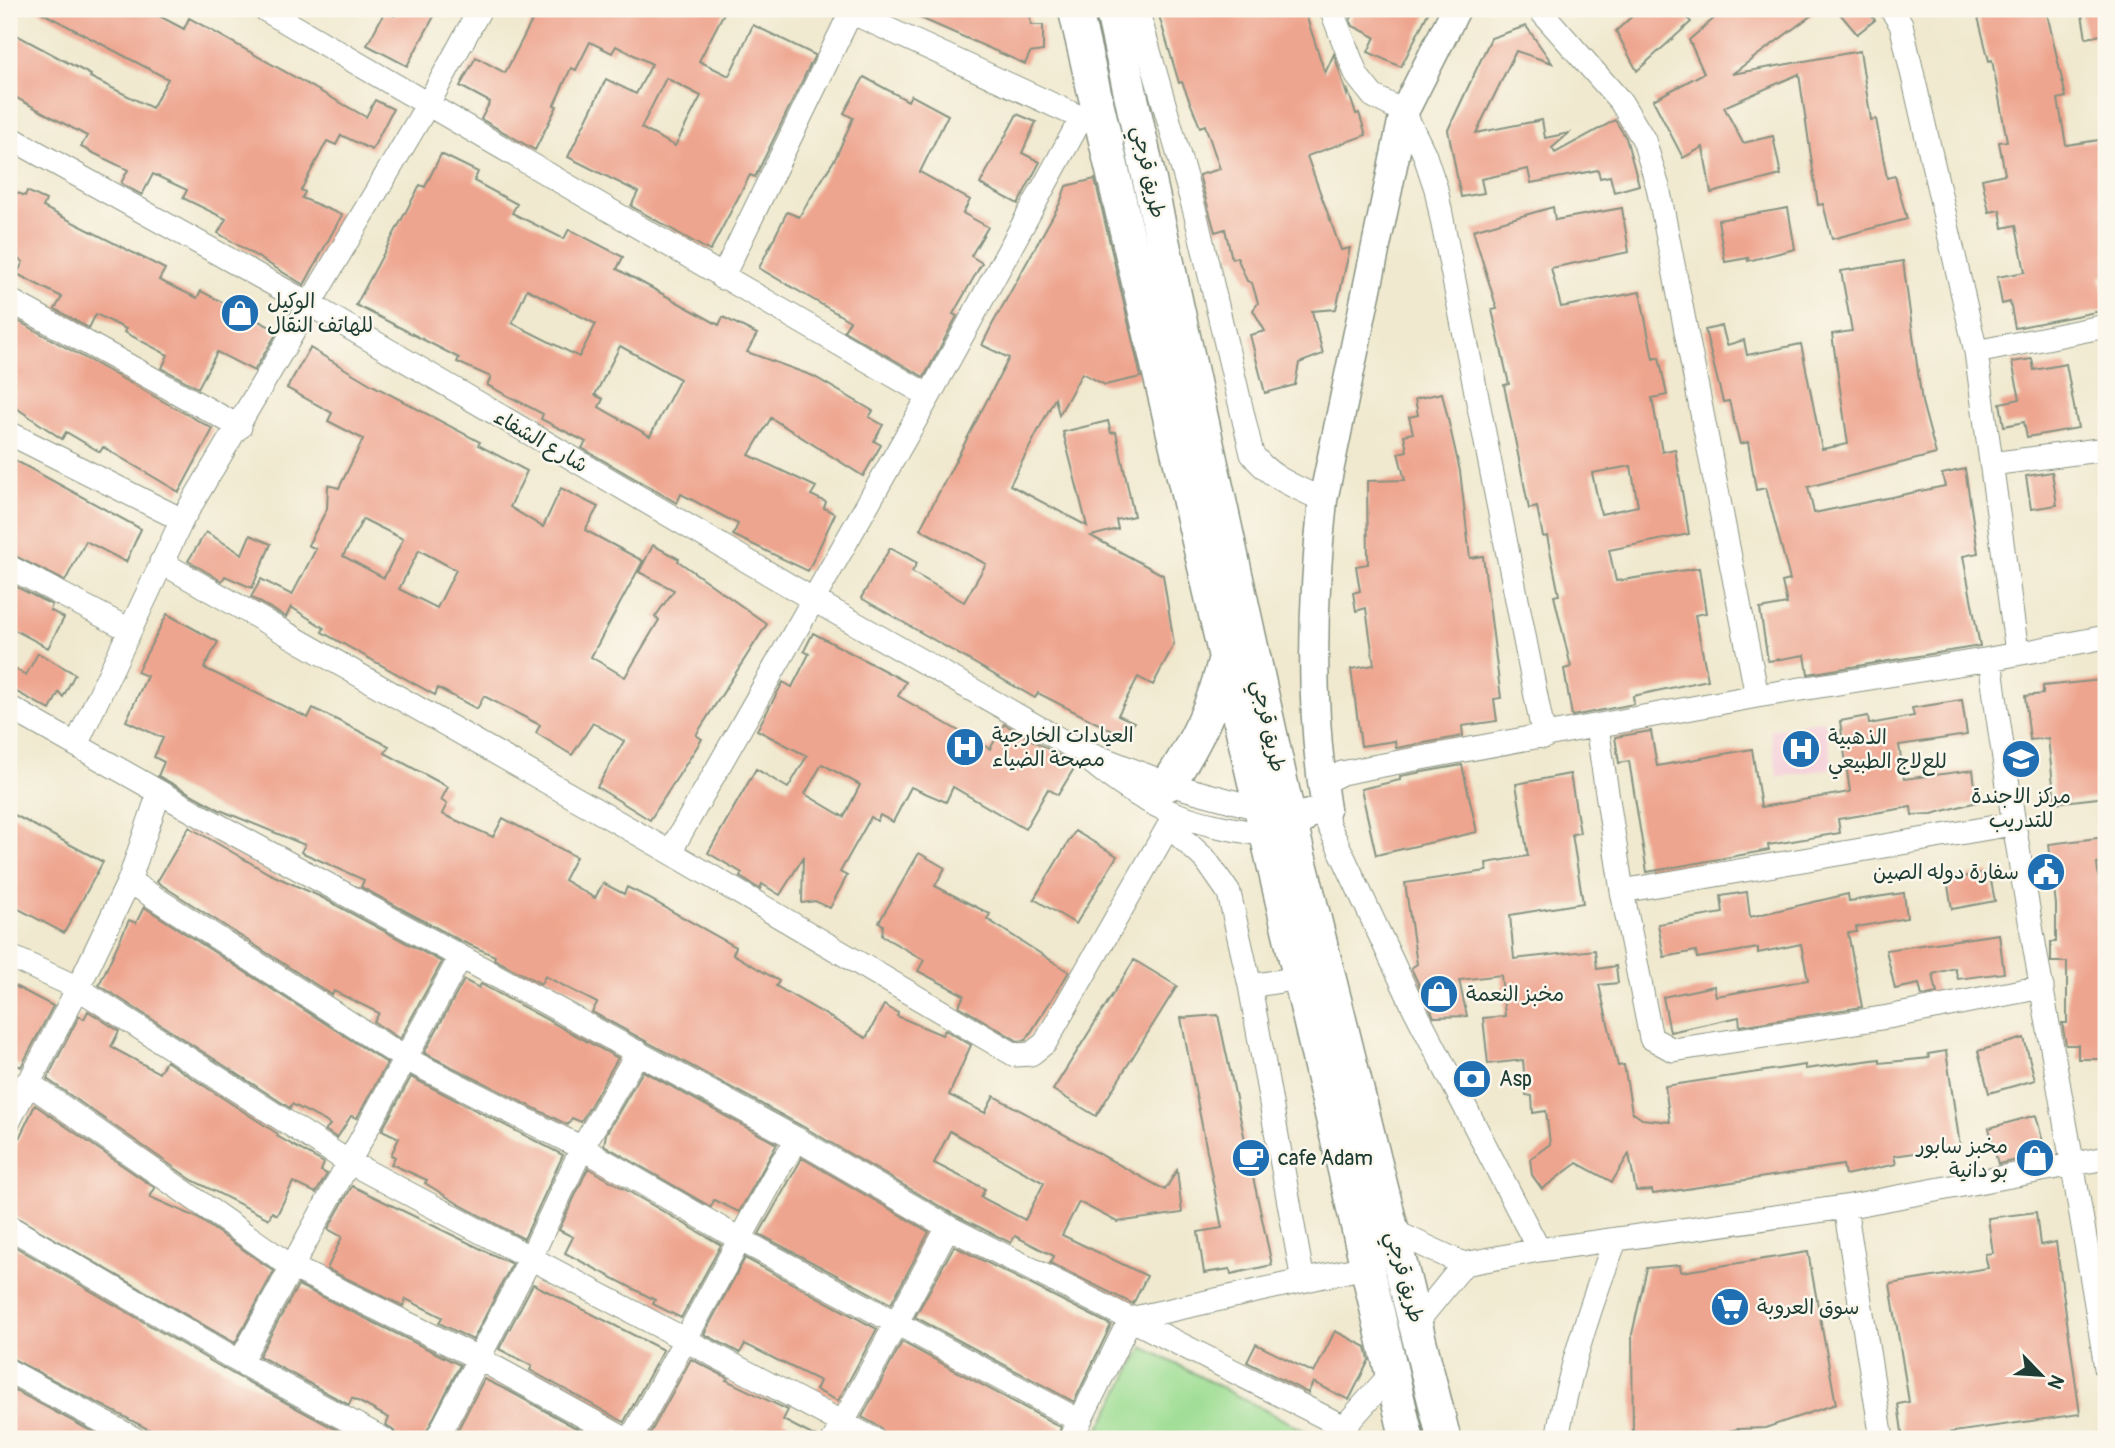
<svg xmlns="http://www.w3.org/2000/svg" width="2115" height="1448" font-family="Pangolin,'Playpen Sans Arabic',sans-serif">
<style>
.built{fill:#f5cfda}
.green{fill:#9ddd93;stroke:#5e8d64;stroke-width:2}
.building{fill:#eea58f;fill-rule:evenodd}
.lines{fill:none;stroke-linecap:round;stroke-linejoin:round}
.minor-casing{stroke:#889382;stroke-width:25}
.major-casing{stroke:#889382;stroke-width:31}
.highway-casing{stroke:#889382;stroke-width:36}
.minor{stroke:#fff;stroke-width:23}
.major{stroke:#fff;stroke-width:28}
.highway{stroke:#fff;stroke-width:33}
.labels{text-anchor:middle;stroke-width:5;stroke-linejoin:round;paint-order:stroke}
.street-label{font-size:21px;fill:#1f3d34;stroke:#fbf7ec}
.poi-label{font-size:21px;fill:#1f3d34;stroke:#fbf7ec;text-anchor:start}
</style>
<rect width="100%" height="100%" fill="#fbf7ec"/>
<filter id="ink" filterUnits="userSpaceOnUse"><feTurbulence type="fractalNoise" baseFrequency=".0143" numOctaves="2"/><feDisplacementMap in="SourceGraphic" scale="14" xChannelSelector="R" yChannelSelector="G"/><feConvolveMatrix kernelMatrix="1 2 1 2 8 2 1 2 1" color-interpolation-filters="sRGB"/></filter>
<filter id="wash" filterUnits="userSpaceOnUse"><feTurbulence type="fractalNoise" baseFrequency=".00686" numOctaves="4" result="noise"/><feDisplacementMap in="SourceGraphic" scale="28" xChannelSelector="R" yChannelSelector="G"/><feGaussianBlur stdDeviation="1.57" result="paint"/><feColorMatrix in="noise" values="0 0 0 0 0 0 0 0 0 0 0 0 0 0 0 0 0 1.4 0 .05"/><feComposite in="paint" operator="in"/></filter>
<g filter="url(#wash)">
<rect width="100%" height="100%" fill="#f0e9cf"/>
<!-- built -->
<path class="built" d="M1825 720 1833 768 1778 777 1770 730Z"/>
<!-- green -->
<path class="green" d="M1143 1347 1317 1437 1316 1439H1094Z"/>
<g id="blocks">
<!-- building -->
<path class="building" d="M35 9H146L184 29 189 18 366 117 375 100 393 109 372 150 341 135 336 145 327 141 301 190 305 192 302 198 342 215 304 285 218 233 226 219 183 198 187 190 153 174 142 195 129 188 121 183 128 170 81 147 87 136 9 94V31L91 75 90 77 152 108 168 79Z
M398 9H438L407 66 367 45 385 11 394 16Z
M538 9H726L699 61 729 76 753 25 815 55 755 177 750 175 710 251 631 206 638 192 568 157 606 79 636 94 652 64 616 46 612 53 590 42 576 70 571 68 554 105 557 106 535 150 481 119 490 102 460 86 476 57 505 73ZM666 78 701 96 675 146 641 128Z
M900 9H1029L1031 25H1043V51L1030 53 1025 64Z
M1157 9H1304L1325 73 1334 54 1347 95 1348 91 1356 114 1359 113 1366 135 1307 156 1341 250 1350 248 1336 309 1312 311 1323 354 1299 363 1295 385 1265 393 1250 335 1265 331 1253 310 1258 303 1252 283 1247 281 1237 257 1232 259 1225 229 1215 232 1199 175 1220 169 1205 125 1200 127 1182 82 1179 83Z
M1356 9H1430L1401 67 1368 52 1375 37 1353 26 1350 20Z
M1640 9H1679L1691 22 1637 71 1616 31Z
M1725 9H1820L1732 74 1860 51 1871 120 1876 119 1887 178 1895 176 1907 219 1832 239 1823 204 1818 205 1799 74 1724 107 1743 143 1773 136 1781 175 1711 193 1703 147 1683 158 1653 100 1704 73 1689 40Z
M1836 9H1866L1875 20 1857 34Z
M1976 9H2046L2066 97 2058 99 2066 145 2106 139V276H2100L2106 310 2015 328 2010 302 2002 304 1997 277 2025 272 2016 225 2003 228 2000 210 1989 212 1982 179 2005 174 1999 142 2007 141 1992 60 1989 61Z
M2081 9H2106V34L2086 38Z
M1526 26 1552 63 1516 51 1476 133 1542 120 1545 138 1569 133 1552 148 1555 153 1615 120 1626 138 1639 185 1614 192 1610 176 1600 178 1598 170 1531 183 1528 169 1481 179 1484 193 1461 197 1448 130 1491 38Z
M864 77 908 101 911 95 948 115 920 172 970 200 963 213 988 227 971 256 982 263 953 314 957 316 924 377 844 331 850 321 759 268 787 212 799 217 836 157 853 118 844 113Z
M1017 114 1036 122 1022 153 1040 162 1018 204 980 184Z
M441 154 478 172 474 181 517 204 512 213 564 239 569 229 623 257 617 269 719 325 723 317 757 334 747 352 813 376 873 411 869 417 883 425 874 441 881 445 863 476 771 418 749 455 816 487 811 495 826 502 824 508 835 514 808 571 733 535 738 524 681 494 677 503 582 448 586 442 541 419 543 414 487 385 491 377 457 362 459 358 356 305 420 185 425 187ZM527 289 596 324 579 357 512 323ZM620 346 680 379 650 436 599 407 603 399 595 395Z
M1095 179 1141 377 1105 385 1082 373 1059 415 1055 398 1010 485 1087 526 1063 432 1108 421 1111 433 1116 432 1134 516 1116 520 1118 529 1091 536 1163 575 1174 644 1153 685 1138 677 1118 715 1134 722 1126 738 1038 693 1035 698 861 598 890 548 917 563 912 572 964 602 986 564 920 529 1009 358 982 345 992 325 1060 203 1066 186Z
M9 189 25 196 27 191 46 200 43 207 165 269 159 280 197 298 201 291 278 331 254 371 217 352 198 388 162 368 168 355 124 332 126 329 96 314 89 328 55 309 62 297 17 274 23 262 9 254Z
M1553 207 1555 220 1622 208 1629 252 1551 268 1561 307 1640 292 1653 359 1659 357 1667 395 1652 398 1662 452 1675 449 1689 534 1609 550 1616 581 1699 568 1706 613 1695 615 1708 680 1633 696 1634 704 1572 716 1564 669 1571 667 1554 596 1559 595 1547 536 1543 537 1537 507 1529 509 1504 385 1509 384 1492 310 1497 309 1473 230ZM1631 466 1638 506 1601 514 1592 473Z
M1788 208 1795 249 1748 261V258L1725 262 1718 220Z
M1903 261 1922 402 1936 454 1808 487 1814 513 1945 486 1942 474 1965 469 1978 553 1963 556 1980 646 1808 674 1805 655 1768 661 1760 609 1787 604 1782 582 1790 580 1766 488 1756 490 1748 442 1740 444 1729 401 1723 402 1705 330 1722 326 1727 345 1744 340 1747 355 1801 344 1822 449 1848 444 1832 334 1852 331 1841 271Z
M9 316 213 429 179 492 103 447 100 452 66 432 62 439 9 403Z
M310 348 372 385 480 442 478 445 527 471 510 507 543 527 561 488 598 507 585 530 643 561 591 657 625 677 659 620 655 617 674 590 639 572 653 545 679 559 678 561 767 624 696 735 702 739 650 820 597 787 624 741 593 723 572 755 536 733 540 725 484 696 477 709 438 688 435 695 322 632 324 628 291 607 286 617 251 597 261 579 292 595 316 549 308 545 327 509 328 485 339 488 363 439 328 421 332 413 287 388ZM363 519 403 539 384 578 343 556ZM419 550 456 570 437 608 399 589Z
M2032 359 2034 370 2066 364 2078 428 2027 437 2024 422 2004 426 2000 403 2020 399 2012 362Z
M1442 393 1460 471 1470 558 1483 556 1501 698 1494 699 1497 721 1462 726 1463 736 1396 748 1395 741 1361 746 1351 669 1374 665 1366 608 1356 611 1353 593 1360 591 1356 566 1368 564 1367 481 1405 480 1398 453 1407 451 1404 435 1413 433 1409 417 1418 415 1415 399Z
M9 457 141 529 126 562 86 541 65 581 9 553Z
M2052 472 2057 505 2031 509 2026 476Z
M206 532 242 554 250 535 271 544 252 588 225 576 222 581 188 561Z
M9 583 52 605 50 610 64 618 48 648 9 627Z
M167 614 218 642 204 668 308 718 313 708 389 746 385 753 448 787 441 800 447 804 442 814 493 837 503 818 576 857 564 880 595 898 603 883 624 894 627 887 639 893 736 947 733 954 779 981 776 986 866 1038 884 1005 898 1013 897 1016 942 1035 945 1030 971 1045 949 1095 985 1113 994 1096 1165 1190 1177 1170 1182 1213 1117 1222 1079 1202 1062 1235 1147 1276 1133 1304 1050 1263 1054 1256 1015 1236 1011 1243 955 1215 802 1126 592 1012 597 1003 545 976 541 984 494 959 495 956 461 941 361 887 364 880 301 852 305 845 220 810 158 776 164 762 154 757 163 738 126 721 147 676 137 672ZM950 1131 1044 1183 1025 1220 981 1197 985 1189 934 1163Z
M813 633 906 682 898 696 990 749 1004 724 1076 765 1058 795 1048 789 1025 829 953 787 946 802 911 787 893 822 880 815 877 821 871 817 840 872 847 876 830 908 815 901 802 903 803 858 780 895 762 884 760 889 740 877 742 873 708 853 756 769 788 788 807 756 757 730 783 682 792 687 809 654 804 651ZM822 764 860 785 844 817 805 794Z
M38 653 75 674 63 697 59 692 50 710 9 688V666L26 675Z
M2102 680 2106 716V797L2055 803 2048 738 2030 740 2025 696 2043 694V686Z
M1962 700 1967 735 1899 745 1904 779 1973 770 1977 802 1932 814 1912 815 1911 807 1838 819 1840 833 1768 845 1769 850 1647 872 1629 761 1619 763 1615 737 1651 731 1657 766 1752 749 1761 807 1850 792 1840 721 1868 716 1869 724 1914 716 1912 708Z
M1462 765 1477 832 1376 855 1361 789 1400 780V776Z
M1570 774 1580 833 1572 834 1583 903 1510 915 1514 959 1595 950 1597 969 1616 966 1618 983 1599 985 1618 1066 1624 1065 1632 1112 1642 1119 1670 1122 1665 1086 1805 1065V1069L1880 1059V1063L1929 1058 1928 1054 1946 1051 1960 1146 1894 1156 1896 1164 1845 1175 1843 1165 1653 1194 1652 1190 1636 1191 1629 1154 1612 1182 1577 1163 1542 1189 1532 1175 1530 1159 1550 1144 1546 1111 1533 1113 1532 1096 1526 1095 1523 1060 1488 1064 1483 1018 1505 1016 1501 975 1459 980 1467 1016 1434 1017 1411 968 1417 964 1405 883 1487 871 1486 863 1528 856 1516 784Z
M9 812 103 862 64 933 9 904Z
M189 827 268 873 321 897 442 962 400 1039 374 1022 379 1013 334 991 332 995 157 882Z
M1075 831 1117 856 1076 924 1034 899Z
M2106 837V862L2097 864 2103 912H2106V1059H2078V1045H2066L2062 1023H2067V962H2051V942H2056V905L2049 844Z
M919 853 945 868 935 886 990 914 987 919 1069 972 1026 1040 1018 1041 959 1006 964 995 918 971 924 960 882 936 883 925 879 922Z
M1989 872 1995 901 1952 909 1947 880Z
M1747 892 1750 917 1848 894 1849 901 1904 893 1907 918 1856 927 1857 932 1848 933 1862 1007 1740 1026 1739 1017 1670 1032 1663 997 1714 986 1716 996 1808 980 1801 944 1758 953V948L1697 958 1696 951 1664 957 1658 924 1723 913 1721 896Z
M144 907 387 1063 357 1118 351 1116 337 1138 325 1130 330 1125 325 1121 292 1104 290 1108 99 985 129 920 136 923Z
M1999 934 2004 973 1958 979 1955 968 1933 974 1937 993 1922 996 1919 984 1895 989 1886 950Z
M1134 960 1177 986 1096 1116 1053 1090Z
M464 980 479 988 481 984 618 1058 581 1122 572 1118 568 1125 424 1053Z
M9 983 53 1006 21 1067 9 1061Z
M88 1011 119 1031 111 1047 159 1073 166 1061 278 1134 277 1136 324 1163 321 1171 327 1174 316 1193 293 1182 277 1215 272 1212 269 1219 192 1180 47 1079 79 1016 84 1019Z
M1218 1015 1272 1265 1231 1274 1230 1269 1204 1273 1198 1232 1222 1228 1181 1018Z
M2024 1038 2035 1080 1989 1093 1978 1051Z
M643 1071 777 1144 739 1212 714 1200 711 1207 604 1145 606 1134Z
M411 1077 563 1155 524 1239 460 1205 425 1183 427 1180 391 1164 395 1157 391 1155 399 1138 382 1130Z
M35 1105 155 1188 150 1197 196 1217 274 1271 235 1343 9 1213V1159Z
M2036 1115 2046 1154 1998 1164 1989 1128Z
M802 1158 929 1232 891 1304 759 1234Z
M588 1168 721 1245 681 1318 653 1304 655 1300 565 1253 573 1237 559 1230Z
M352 1186 512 1264 473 1340 439 1323 442 1317 406 1299 403 1306 327 1269 342 1237 328 1229Z
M2036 1212 2040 1245 2056 1242 2080 1414 1932 1435V1439H1903L1898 1404 1909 1402 1890 1284 1988 1268 1985 1254 1993 1253 1988 1218Z
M9 1243 233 1374 337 1430 333 1439H167L9 1357Z
M954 1246 1111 1325 1074 1402 915 1317Z
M1808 1252 1836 1404 1765 1428 1738 1429 1694 1439H1633L1632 1334 1647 1268 1680 1265 1681 1272Z
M745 1258 877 1329 838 1401 816 1390 820 1381 777 1360 745 1344 740 1353 704 1334Z
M533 1284 663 1350 624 1422 530 1370 532 1366 499 1349Z
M298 1285 460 1365 423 1439H397L394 1431 386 1425 389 1418 352 1398 349 1405 259 1356Z
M1335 1331 1366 1347 1369 1360 1349 1400 1313 1382 1308 1393 1247 1362 1256 1344 1314 1373Z
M902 1342 1061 1427 1057 1439H887L880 1427 862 1417Z
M691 1359 728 1378 726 1380 788 1410 783 1420 820 1439H748L732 1431 728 1439H647Z
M484 1379 509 1391 596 1439H453Z
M9 1387 106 1439H9Z"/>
</g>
</g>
<g filter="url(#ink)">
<use href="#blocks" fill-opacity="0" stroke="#889382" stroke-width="2"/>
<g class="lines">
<!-- minor casing -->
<g class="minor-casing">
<path id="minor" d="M264 9 929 396
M844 9 1095 124
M1137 9 1195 212 1252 454C1270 478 1296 487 1323 500
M1331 9 1357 76 1373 96 1404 112 1424 153 1436 189 1544 737
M1539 9 1621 102 1644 140 1658 187 1757 696
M1891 9 1901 24 1976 352 2017 652
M9 137 311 305 814 600 1073 747 1168 784 1261 809
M722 278 851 12
M9 300 240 427
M1976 352 2106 326
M9 433 182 520
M1991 464 2106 449
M161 562 670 852 1015 1055 1031 1054 1045 1043 1175 815
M9 567 128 629
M1990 659C2021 897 2070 1131 2106 1368
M9 707 205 818 795 1138 948 1227 1344 1427 1392 1373
M1597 727 1622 891 1651 1038 1673 1050 1888 1017 2042 987
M76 745 182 520 428 104 480 9
M1089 760C1151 812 1189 823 1267 835
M1322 783 1342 773 1367 768 1757 696 1990 659 2106 637
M1326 809 1328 824 1414 1008 1539 1250
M1170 827 1206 860 1229 893 1250 986 1303 1281
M670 852 929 396 1082 117
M129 881 404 1058 582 1148 741 1240 1080 1421
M1622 891 2012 824
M9 956 78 988 347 1161 873 1439
M1250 986 1299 978
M27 1082 292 1267 478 1358 625 1439
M9 1121 78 988 129 881 159 793
M1845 1207 1882 1439
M9 1227 240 1362 383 1439
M1393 1231 1464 1264 1539 1250 1845 1207 2106 1158
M1130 1319 1365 1267
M1417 1322 1464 1264
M240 1362 460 958
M9 1371 135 1439
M437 1439 531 1257 582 1148 638 1052
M631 1439 782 1162 798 1140
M834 1439 948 1227
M1071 1439 1130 1319
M1557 1439C1569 1369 1590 1305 1616 1239"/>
</g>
<!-- major casing -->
<g class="major-casing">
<path id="major" d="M1275 834 1292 832 1306 815 1326 809C1309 708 1312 602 1323 500L1404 112 1456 9"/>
</g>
<!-- highway casing -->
<g class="highway-casing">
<path id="highway" d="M1075 9 1407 1439
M1112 9 1286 805 1444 1439
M1168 784C1195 745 1214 706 1225 659"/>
</g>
<!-- minor -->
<use href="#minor" class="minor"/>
<!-- major -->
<use href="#major" class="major"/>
<!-- highway -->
<use href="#highway" class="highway"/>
</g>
</g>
<!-- icons -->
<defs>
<g id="shop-disc" transform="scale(2.0125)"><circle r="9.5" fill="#1f6fb2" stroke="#fbf7ec"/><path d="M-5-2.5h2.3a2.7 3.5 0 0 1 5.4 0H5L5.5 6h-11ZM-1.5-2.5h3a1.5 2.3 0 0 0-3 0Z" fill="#fff"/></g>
<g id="hospital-disc" transform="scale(2.0125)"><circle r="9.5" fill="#1f6fb2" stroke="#fbf7ec"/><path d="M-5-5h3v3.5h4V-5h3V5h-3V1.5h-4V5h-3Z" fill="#fff"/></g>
<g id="school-disc" transform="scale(2.0125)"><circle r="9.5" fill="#1f6fb2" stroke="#fbf7ec"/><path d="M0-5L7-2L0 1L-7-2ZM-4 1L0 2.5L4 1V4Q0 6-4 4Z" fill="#fff"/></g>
<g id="civic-disc" transform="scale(2.0125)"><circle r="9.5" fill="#1f6fb2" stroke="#fbf7ec"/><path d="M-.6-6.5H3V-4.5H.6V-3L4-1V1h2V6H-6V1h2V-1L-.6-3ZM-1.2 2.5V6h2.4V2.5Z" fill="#fff"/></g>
<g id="bank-disc" transform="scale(2.0125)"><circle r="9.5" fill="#1f6fb2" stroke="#fbf7ec"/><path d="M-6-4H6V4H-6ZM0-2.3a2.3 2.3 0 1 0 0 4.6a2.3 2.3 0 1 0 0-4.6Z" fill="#fff"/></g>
<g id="cafe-disc" transform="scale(2.0125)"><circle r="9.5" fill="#1f6fb2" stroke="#fbf7ec"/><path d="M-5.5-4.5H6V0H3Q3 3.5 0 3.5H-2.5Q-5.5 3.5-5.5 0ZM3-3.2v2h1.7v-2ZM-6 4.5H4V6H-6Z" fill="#fff"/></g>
<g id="supermarket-disc" transform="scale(2.0125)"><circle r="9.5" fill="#1f6fb2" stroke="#fbf7ec"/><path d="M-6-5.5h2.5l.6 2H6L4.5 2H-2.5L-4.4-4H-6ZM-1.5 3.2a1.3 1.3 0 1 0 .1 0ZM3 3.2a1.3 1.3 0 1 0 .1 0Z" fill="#fff"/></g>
</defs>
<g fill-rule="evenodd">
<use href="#shop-disc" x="240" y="313"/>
<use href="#hospital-disc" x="965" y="747"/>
<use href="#hospital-disc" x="1801" y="749"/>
<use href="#school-disc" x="2021" y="759"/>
<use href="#civic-disc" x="2046" y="872"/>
<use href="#shop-disc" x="1439" y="994"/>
<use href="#bank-disc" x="1472" y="1079"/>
<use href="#cafe-disc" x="1251" y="1158"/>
<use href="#shop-disc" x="2035" y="1158"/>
<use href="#supermarket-disc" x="1730" y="1307"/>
</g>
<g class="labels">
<!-- street labels -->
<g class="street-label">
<text transform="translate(1149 172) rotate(78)" y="7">طريق قرجي</text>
<text transform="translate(541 441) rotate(30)" y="7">شارع الشفاء</text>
<text transform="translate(1269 726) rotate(78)" y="7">طريق قرجي</text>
<text transform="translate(1405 1277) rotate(75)" y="7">طريق قرجي</text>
</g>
<!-- poi labels -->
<g class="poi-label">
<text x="267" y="308">الوكيل<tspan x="267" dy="24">للهاتف النقال</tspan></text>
<text x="992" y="742">العيادات الخارجية<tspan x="992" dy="24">مصحة الضياء</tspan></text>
<text x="1828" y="744">الذهبية<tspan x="1828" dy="24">للعﻻج الطبيعي</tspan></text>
<text x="2021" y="803" text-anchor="middle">مركز الاجندة<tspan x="2021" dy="24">للتدريب</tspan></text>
<text x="2019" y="879" text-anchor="end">سفارة دوله الصين</text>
<text x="1466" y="1001">مخبز النعمة</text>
<text x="1499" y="1086">Asp</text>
<text x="2008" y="1153" text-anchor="end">مخبز سابور<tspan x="2008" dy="24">بو دانية</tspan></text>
<text x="1278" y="1165">cafe Adam</text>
<text x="1757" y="1314">سوق العروبة</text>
</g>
</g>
<!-- margin -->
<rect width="2115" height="1448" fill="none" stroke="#fbf7ec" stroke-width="35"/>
<!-- north arrow -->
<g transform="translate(2041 1375) rotate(115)" stroke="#fbf7ec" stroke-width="5" paint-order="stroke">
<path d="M0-5L12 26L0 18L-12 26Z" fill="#1f3d34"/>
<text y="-10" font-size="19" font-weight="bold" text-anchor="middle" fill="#1f3d34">N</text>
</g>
</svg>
